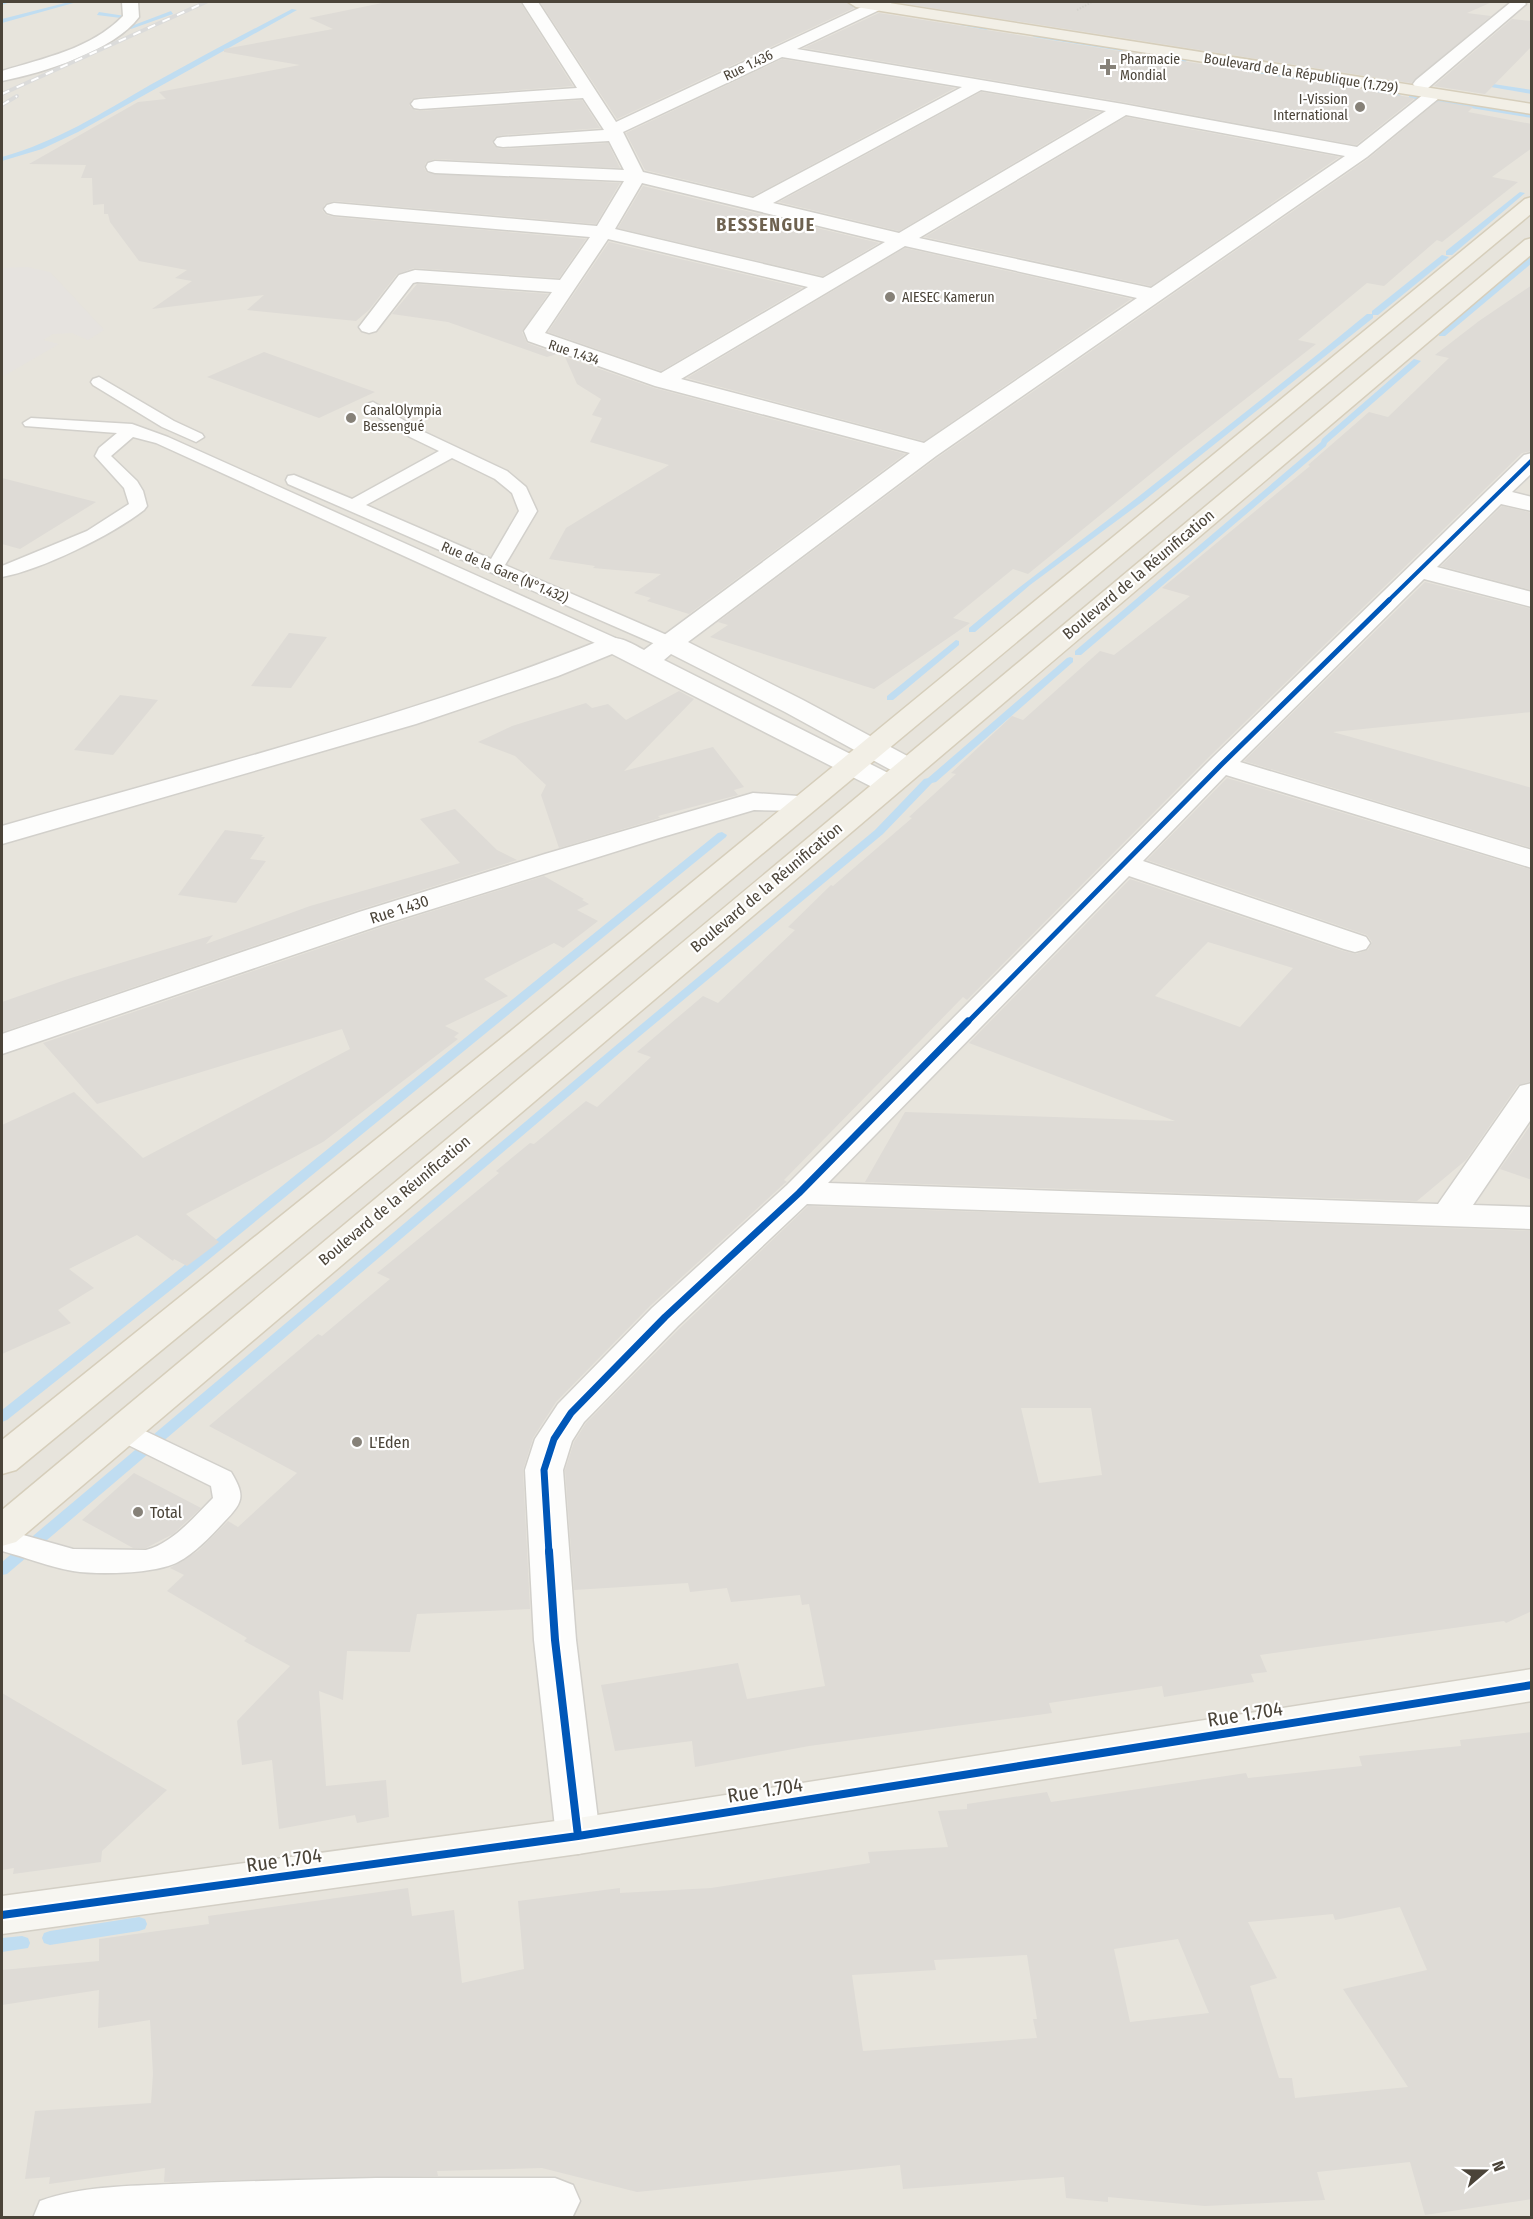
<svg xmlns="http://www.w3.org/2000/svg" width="1533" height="2219" font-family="'Fira Sans Condensed',sans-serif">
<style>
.residential{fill:#e7e4dc}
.parking{fill:#e6e3df}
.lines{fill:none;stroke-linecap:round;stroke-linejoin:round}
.stream{fill:#c0ddf1;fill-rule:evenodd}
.building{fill:#dedbd6;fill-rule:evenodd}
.lane-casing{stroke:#d2d0cb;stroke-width:3}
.street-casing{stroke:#d2d0cb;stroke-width:3}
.secondary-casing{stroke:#d3cfc5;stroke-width:3}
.primary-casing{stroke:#d6cebb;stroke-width:3}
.path{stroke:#d3d2cc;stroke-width:2;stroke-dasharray:1.5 1.5;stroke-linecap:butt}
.lane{fill:#fdfdfc;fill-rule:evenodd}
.street{fill:#fdfdfc;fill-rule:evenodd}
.secondary{fill:#f7f6f1;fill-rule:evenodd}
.primary{fill:#f2efe6;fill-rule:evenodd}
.rail-casing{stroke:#dbdbda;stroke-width:4}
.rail{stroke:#fff;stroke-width:2;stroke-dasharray:8;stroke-linecap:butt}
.cycleway-far3-casing{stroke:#fff;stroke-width:6}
.cycleway-far2-casing{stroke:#fff;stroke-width:8}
.cycleway-far1-casing{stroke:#fff;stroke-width:10}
.cycleway-casing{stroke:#fff;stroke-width:12}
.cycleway-far3{stroke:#0057b8;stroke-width:4}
.cycleway-far2{stroke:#0057b8;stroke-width:5}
.cycleway-far1{stroke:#0057b8;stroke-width:7}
.cycleway{stroke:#0057b8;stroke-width:8}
.poi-dot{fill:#868178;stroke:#fff;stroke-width:2}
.labels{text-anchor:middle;stroke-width:4.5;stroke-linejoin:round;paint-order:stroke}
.far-poi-label{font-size:14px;fill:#4b4439;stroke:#fff;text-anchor:start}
.far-street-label{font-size:14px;fill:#4b4439;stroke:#fff}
.street-label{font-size:16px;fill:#4b4439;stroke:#fff}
.poi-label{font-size:16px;fill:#4b4439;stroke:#fff;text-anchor:start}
.far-district-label{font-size:18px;font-weight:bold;letter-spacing:1.5px;fill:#6e6250;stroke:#fff}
.near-street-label{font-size:20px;fill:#4b4439;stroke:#fff}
</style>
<rect width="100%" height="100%" fill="#f4f2ee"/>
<!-- residential -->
<path class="residential" d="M2 2H1531V2217H2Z"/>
<!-- parking -->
<path class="parking" d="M27 267 50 272 104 330 88 340 72 333 53 334 43 340 59 344 2 377V268Z"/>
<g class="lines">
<!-- stream -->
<path class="stream" d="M2 2H10L2 5Z
M69 2H77L2 23V19Z
M825 2H836L865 7 862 9Z
M963 2H970L967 4Z
M292 9 297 10 78 132 42 149 2 161V157C56 142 102 113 150 85 197 59 244 34 292 9Z
M171 11 173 14 131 29 126 28Z
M99 12 125 16 128 22 121 27H117V25L122 21 121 18 97 15Z
M962 22 986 26 989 28 986 30 960 25Z
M1035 34 1122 47 1125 49 1122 51 1033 37Z
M1146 51 1185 58 1188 60 1185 62 1144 54Z
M1235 66 1295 76 1298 78 1295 80 1233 69Z
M1327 81 1354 85 1357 87 1354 89 1325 84V82Z
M1493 84 1532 90V94L1491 87V85Z
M1379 90 1401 95 1398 97 1377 93 1376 92Z
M1411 95 1532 114V118L1409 98V96Z
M1520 192 1525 193 1452 255H1446V251Z
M1442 255 1449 257 1378 315H1373V318L1142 502 1030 585 975 632H969V628C1024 582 1081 541 1138 497 1215 436 1292 376 1367 314H1372V311Z
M1529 257H1532V263L1445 336H1439V332Z
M1414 359 1421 361 1327 443 1326 446 1081 655H1075V651L1321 442 1322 439Z
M956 640 959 641V645L893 700H887V696Z
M1070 657 1073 658V662L936 782 932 783 883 834 622 1051 7 1574 2 1575V1562L614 1047 875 830 924 779 928 778 1067 658Z
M722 832 727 835 726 837 191 1274 7 1420 2 1422V1410L181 1268 718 833Z
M139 1917 145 1919 147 1924 145 1929 139 1931 50 1945 44 1943 42 1938 44 1933 50 1931Z
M22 1936 28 1938 30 1943 28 1948 2 1952V1938Z"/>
</g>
<!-- building -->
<path class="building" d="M387 2H520L573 86 420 97 412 99 409 105 414 110 420 111 582 100 600 128 503 135 495 137 492 143 497 148 503 149 608 143 620 168 435 159 426 162 424 168 427 173 620 183 596 224 334 201 325 204 322 210 326 215 334 217 586 239 559 278 414 268 397 274 369 310 356 321 247 310 264 295 152 309 192 281 175 278 187 270 139 261 110 222 108 214H104V204L93 205 92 178H81L86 165 29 164 138 102 166 99 159 92 300 65 224 52V49L333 29 309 18Z
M540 2H846L854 8 617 119Z
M894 2H1492L1467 13 1491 16 1411 83Z
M879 13 1415 98 1356 145 1123 102 804 48Z
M1512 19 1532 21V46L1485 94 1434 86Z
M782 59 955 88 753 196 645 170 626 133Z
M981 92 1100 112 899 231 779 202Z
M1438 101 1473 107 1468 112 1532 124V148L1492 177 1518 182 1442 242 1437 240 1384 286 1367 283 1298 340 1316 344 1180 450 1028 574 1013 569 953 618 970 623 874 689 710 637 728 625 718 622 937 458 1368 159Z
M1126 117 1339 157 1151 286 925 237Z
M643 186 879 243 823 276 618 228Z
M609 242 802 288 661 371 548 332Z
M905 248 1131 299 924 441 687 378Z
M417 284 548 294 522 332 527 343 557 354 547 357 448 322 392 314Z
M1532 285V451L1522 453 1209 757 967 1000 963 997 784 1180 787 1182 785 1183 650 1306 556 1402 533 1438 523 1470 530 1609 417 1614 410 1652 347 1651 343 1700 319 1691 326 1786 386 1780 389 1817 357 1823 355 1815 279 1829 272 1760 242 1765 237 1721 290 1666 244 1641 247 1638 167 1591 184 1575 170 1568 198 1551 228 1521 238 1527 297 1473 209 1426 318 1334 322 1336 390 1279 377 1273 499 1173 496 1171 530 1143 534 1144 586 1101 597 1107 651 1057 637 1052 703 996 718 1003 795 930 788 927 831 885 833 886 912 818 909 817 956 774 951 773 1012 716 1023 720 1100 651 1114 655 1190 596 1162 588 1310 466 1308 465 1369 412 1388 417 1449 358 1435 355 1479 321Z
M264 352 375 392 319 418 207 377Z
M565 357 654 388 905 454 689 614 647 601 651 598 634 593 661 574 593 568 595 566 549 559 566 528 669 465 590 442 602 418 592 415 601 399 577 384Z
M2 478 96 502 20 549 2 544Z
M1502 506 1532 513V590L1441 566Z
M1425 582 1532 609V712L1333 732 1532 788V848L1244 761Z
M289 633 327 637 291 688 251 686Z
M679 691 694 699 624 771 713 747 744 787 734 790 738 795 658 816 660 818 559 848 541 795 546 785 515 756 478 742 512 726 586 703 592 708 608 704 626 720Z
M120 695 158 700 113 755 74 750Z
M1227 778 1532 870V1081L1518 1085 1466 1160 1417 1201 865 1182 905 1112 1175 1121 969 1043 1130 879 1343 951 1356 954 1368 950 1372 942 1367 935 1147 860ZM1208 942 1293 968 1240 1027 1155 996Z
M455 809 497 850 517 860 358 910 2 1032V1002L71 978 213 935 206 944 310 906 460 863 420 819Z
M225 830 263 835 261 837H265L250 859 266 861 236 903 178 895Z
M544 876 584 899 582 900 589 904 577 910 598 921 563 948 554 943 484 979 508 996 445 1026 459 1033 454 1037 458 1039 323 1142 186 1214 219 1242 187 1266 174 1259 173 1261 137 1235 69 1269 94 1288 58 1310 71 1323 2 1354V1125L74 1092 143 1158 350 1049 342 1029 97 1104 43 1043 382 927Z
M1532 1123V1180L1500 1169Z
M808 1206 1532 1231V1611L1506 1623 1504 1621 1260 1655 1267 1672 1251 1674 1254 1682 1164 1697 1162 1686 1049 1703 1052 1713 809 1746 695 1767 692 1741 615 1751 601 1685 738 1663 747 1699 825 1686 809 1604 802 1605 800 1595 731 1602 727 1588 690 1592 688 1583 574 1590 565 1470 574 1442 586 1423 680 1328ZM1021 1408H1091L1102 1475 1039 1483Z
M134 1473 201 1508 173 1534 146 1548H133L82 1520Z
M2 1693 167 1790 102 1851 101 1862 13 1874 14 1868 2 1870Z
M1532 1732V2199L1425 2215 1410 2162 1317 2172 1325 2200 1205 2206 1108 2197V2202L1066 2198 1064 2177 903 2189 900 2165 637 2192 542 2168 437 2171 438 2176 164 2182 165 2168 49 2184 50 2177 25 2179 35 2111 151 2103 153 2074 150 2020 98 2028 99 1990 2 2005V1970L99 1961V1939L209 1924 208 1916 408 1888 412 1916 454 1910 462 1983 524 1969 518 1901 620 1888V1893L711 1888 870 1863 868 1852 948 1847 938 1811 967 1809V1804L1047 1792 1051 1802 1246 1773 1248 1778 1362 1766 1359 1756 1461 1746 1460 1740ZM1400 1907 1427 1970 1343 1989 1408 2087 1295 2098 1292 2078H1279L1250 1986 1277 1978 1248 1922 1333 1914 1335 1920ZM1178 1939 1209 2013 1130 2022 1114 1949ZM1027 1955 1037 2019H1033L1037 2038 863 2051 852 1975 936 1970 934 1960Z"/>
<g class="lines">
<!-- lane casing -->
<g class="lane-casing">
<path id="lane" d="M99 377 174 421 202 434 204 437 196 442 162 427 93 385 91 382 93 379Z
M373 402 422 431 507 471 526 487 537 511 505 565 676 639 678 643 676 647H662L288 484 286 480 288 476 294 475 352 499 439 451 410 437 367 410 365 407 367 404ZM452 458 495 479 512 493 519 511 491 559 366 505Z
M31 418 132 424 168 437 620 640 622 644 620 648H606L156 443 133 437 111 456 137 481 143 491 147 506 144 510C112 535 41 570 2 577V566L87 531 129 504 124 488 95 456 99 448 117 433 25 426 23 423Z
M122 1420 231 1472C246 1497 243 1502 223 1523 210 1537 195 1553 178 1562 156 1574 98 1575 73 1571 49 1567 25 1557 2 1551V1529L73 1549 146 1550C173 1543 194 1517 213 1498L211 1486 112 1437 108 1430 112 1423Z"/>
</g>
<!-- street casing -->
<g class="street-casing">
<path id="street" d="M122 2H138L139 17C114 51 42 73 2 81V71C44 58 91 49 123 16Z
M522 2H538L616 122 872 2H892L890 5 797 49 1123 104 1357 147 1429 90H1441L1444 94 1367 157 936 456 688 642 803 700 911 758 915 764 911 770 901 772 891 770 785 712 671 654 664 660 898 778 902 784 898 790 888 792 878 790 612 654 558 676 416 724 2 844V826C203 768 409 717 604 639 619 635 631 643 644 650L910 453 655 386 528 341 524 331 552 292 417 282 413 283 376 331 369 333 362 331 359 327 399 275 415 270 560 280 590 237 334 215 327 213 324 209 327 205 334 203 597 226 624 181 435 173 428 171 426 167 428 163 435 161 624 170 609 141 503 147 497 146 494 142 497 138 503 137 604 130 583 98 420 109 414 108 411 104 414 100 420 99 577 88ZM782 57 962 87 753 198 643 172 623 132ZM981 90 1106 111 899 233 773 203ZM1126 115 1345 156 1151 288 919 238ZM642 183 885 242 823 278 615 229ZM608 239 808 287 661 373 545 333ZM905 246 1137 298 924 443 681 379Z
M1511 2H1524L1526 4 1428 88H1416L1413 84 1416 80Z
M1532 453V473L1512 492 1532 497V511L1501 504 1437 567 1532 592V607L1424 579 1240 762 1532 850V868L1226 775 1143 861 1366 937 1370 943 1366 949 1355 952 1344 949 1129 876 828 1183 1438 1204 1520 1086 1532 1083V1118L1473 1205 1532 1207V1229L807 1204 678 1326 584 1422 572 1441 563 1470 576 1640 600 1836 594 1849 578 1854 562 1849 556 1836 534 1640 525 1470 535 1439 558 1404 652 1308 787 1185 1211 759 1524 455Z
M753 793 813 797 817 803 813 809 803 811 754 810 659 838 381 925 2 1054V1034L359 912 545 854Z
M376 2178H555L573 2185 580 2201 572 2218H33L40 2201C81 2186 129 2186 172 2184 240 2181 308 2180 376 2178Z"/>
</g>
<!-- secondary casing -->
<g class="secondary-casing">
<path id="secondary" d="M1532 1669V1701L578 1854 2 1934V1896L578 1818Z"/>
</g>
<!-- primary casing -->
<g class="primary-casing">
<path id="primary" d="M848 2H883L1532 104V114L856 7Z
M1532 197V213L529 1048 16 1470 2 1474V1440L507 1034 1525 199Z
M1532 238V254L16 1542 2 1546V1510L1525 240Z"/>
</g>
<!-- path -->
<path class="path" d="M1077 10 1092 2"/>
<!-- lane -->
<use href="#lane" class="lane"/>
<!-- street -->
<use href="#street" class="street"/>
<!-- secondary -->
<use href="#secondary" class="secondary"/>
<!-- primary -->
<use href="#primary" class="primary"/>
<!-- rail casing -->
<g class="rail-casing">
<path id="rail" d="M2 94 206 2
M2 105 17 96"/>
</g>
<!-- rail -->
<use href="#rail" class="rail"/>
<!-- cycleway-far3 casing -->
<g class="cycleway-far3-casing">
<path id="cycleway-far3" d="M1388 601 1532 460"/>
</g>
<!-- cycleway-far2 casing -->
<g class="cycleway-far2-casing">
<path id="cycleway-far2" d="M967 1023 1221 765 1389 600"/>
</g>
<!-- cycleway-far1 casing -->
<g class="cycleway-far1-casing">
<path id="cycleway-far1" d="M549 1553 544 1470 554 1439 571 1413 665 1317 799 1193 968 1021"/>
</g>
<!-- cycleway casing -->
<g class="cycleway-casing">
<path id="cycleway" d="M549 1551 555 1640 578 1836
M2 1915 578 1836 1532 1685"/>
</g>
<!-- cycleway-far3 -->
<use href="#cycleway-far3" class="cycleway-far3"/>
<!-- cycleway-far2 -->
<use href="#cycleway-far2" class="cycleway-far2"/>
<!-- cycleway-far1 -->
<use href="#cycleway-far1" class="cycleway-far1"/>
<!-- cycleway -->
<use href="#cycleway" class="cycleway"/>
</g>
<!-- markers -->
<g class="poi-dot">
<path d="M1105 58h6v6h6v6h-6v6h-6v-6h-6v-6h6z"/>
<circle cx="1360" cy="107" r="6"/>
<circle cx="890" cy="297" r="6"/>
<circle cx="351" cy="418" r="6"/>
<circle cx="357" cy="1442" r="6"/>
<circle cx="138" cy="1512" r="6"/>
</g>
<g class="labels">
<!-- far-poi labels -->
<g class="far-poi-label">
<text x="1120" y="64">Pharmacie<tspan x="1120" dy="16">Mondial</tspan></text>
<text x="1348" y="104" text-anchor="end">I-Vission<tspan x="1348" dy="16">International</tspan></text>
<text x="902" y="302">AIESEC Kamerun</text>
<text x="363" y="415">CanalOlympia<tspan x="363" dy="16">Bessengué</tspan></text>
</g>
<!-- far-street labels -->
<g class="far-street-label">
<text transform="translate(748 65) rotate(-26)" y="5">Rue 1.436</text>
<text transform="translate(1301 73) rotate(9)" y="5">Boulevard de la République (1.729)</text>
<text transform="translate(574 352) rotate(18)" y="5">Rue 1.434</text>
<text transform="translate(505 572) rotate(23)" y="5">Rue de la Gare (N°1.432)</text>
</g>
<!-- street labels -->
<g class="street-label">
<text transform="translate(1138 574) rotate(-40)" y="6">Boulevard de la Réunification</text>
<text transform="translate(766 887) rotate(-40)" y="6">Boulevard de la Réunification</text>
<text transform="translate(399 909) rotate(-18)" y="6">Rue 1.430</text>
<text transform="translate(394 1200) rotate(-40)" y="6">Boulevard de la Réunification</text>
</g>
<!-- poi labels -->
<g class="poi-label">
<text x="369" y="1448">L'Eden</text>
<text x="150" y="1518">Total</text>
</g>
<!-- far-district labels -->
<g class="far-district-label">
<text x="766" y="231">BESSENGUE</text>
</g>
<!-- near-street labels -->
<g class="near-street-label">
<text transform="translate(1245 1714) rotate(-9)" y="7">Rue 1.704</text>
<text transform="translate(765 1790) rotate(-9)" y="7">Rue 1.704</text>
<text transform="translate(284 1860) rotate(-8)" y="7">Rue 1.704</text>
</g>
</g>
<!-- border -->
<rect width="1533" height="2219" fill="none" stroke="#4b4439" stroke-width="6"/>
<!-- north arrow -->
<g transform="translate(1485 2171) rotate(70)" stroke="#ffffff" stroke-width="4.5" paint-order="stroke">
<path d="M0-4.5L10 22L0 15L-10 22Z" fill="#4b4439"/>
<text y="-9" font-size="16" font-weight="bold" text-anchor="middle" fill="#4b4439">N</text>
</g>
</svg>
